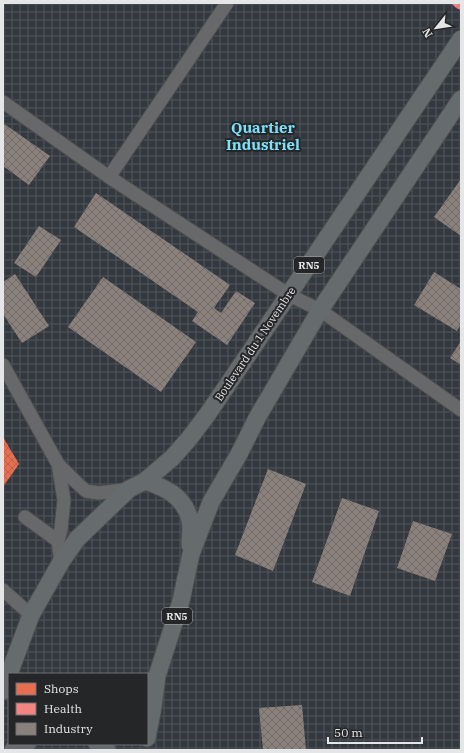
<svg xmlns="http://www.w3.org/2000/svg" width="464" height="753" font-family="'IBM Plex Serif',serif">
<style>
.industrial{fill:url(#industrial-grid);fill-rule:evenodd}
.shops{fill:url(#shops-cross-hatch)}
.health{fill:url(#health-cross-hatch)}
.industry{fill:url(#industry-cross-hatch)}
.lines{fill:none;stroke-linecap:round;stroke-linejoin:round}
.minor-casing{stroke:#4e4e4f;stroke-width:15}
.major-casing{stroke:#4e4e4f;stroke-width:19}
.minor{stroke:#676869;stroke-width:13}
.major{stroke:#666b6e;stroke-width:17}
.labels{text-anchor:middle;stroke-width:4;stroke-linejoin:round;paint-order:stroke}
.shield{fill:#252628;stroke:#abacae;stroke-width:1}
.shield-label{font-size:10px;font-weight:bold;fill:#e5e6e7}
.street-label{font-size:11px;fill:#e5e6e7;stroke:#252628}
.district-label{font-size:15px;font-weight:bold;fill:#7ee1fb;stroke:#252628}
</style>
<defs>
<pattern id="industrial-grid" width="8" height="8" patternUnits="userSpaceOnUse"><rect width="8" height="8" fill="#33393f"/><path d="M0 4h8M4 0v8" fill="none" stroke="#50565b"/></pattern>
<pattern id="shops-cross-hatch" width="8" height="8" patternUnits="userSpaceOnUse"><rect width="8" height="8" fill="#e76f51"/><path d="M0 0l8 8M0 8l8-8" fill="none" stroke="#b6624d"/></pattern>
<pattern id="health-cross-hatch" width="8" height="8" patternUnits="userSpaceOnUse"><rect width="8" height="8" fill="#f28482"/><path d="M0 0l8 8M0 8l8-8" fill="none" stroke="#c77473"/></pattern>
<pattern id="industry-cross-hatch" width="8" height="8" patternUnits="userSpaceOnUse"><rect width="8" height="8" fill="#8a817c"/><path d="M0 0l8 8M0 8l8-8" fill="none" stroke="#726c69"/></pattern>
</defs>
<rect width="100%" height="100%" fill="#303031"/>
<!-- industrial -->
<path class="industrial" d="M3 3H461V750H3ZM9 674H147V744H9Z"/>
<!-- shops -->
<path class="shops" d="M3 437 19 464 3 487Z"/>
<!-- health -->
<path class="health" d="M451 3H461V10L456 8Z"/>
<!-- industry -->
<path class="industry" d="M3 123 50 156 29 185 3 166Z
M461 179V236L434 217Z
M96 193 230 285 214 308 221 313 236 291 255 303 227 345 192 321 198 312 74 227Z
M39 226 61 240 36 277 14 263Z
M434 272 461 289V324L457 331 414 305Z
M15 274 49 326 22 343 3 314V282Z
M103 277 196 342 161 392 68 327Z
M461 341V365L450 358Z
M268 469 306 484 273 571 235 555Z
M342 498 379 511 350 596 312 582Z
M413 521 452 534 435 581 397 568Z
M302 705 306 750H263L259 708Z"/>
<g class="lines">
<!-- minor casing -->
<g class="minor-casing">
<path id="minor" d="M3 102 109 177 289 295 320 310 461 410
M109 177 227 3
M3 365 58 464 77 483 86 491 99 493 129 489
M58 464 64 500 61 529 58 541 61 562
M25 517 58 541
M3 590 31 615"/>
</g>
<!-- major casing -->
<g class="major-casing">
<path id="major" d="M145 481C166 488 184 496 190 520 192 528 190 538 190 545
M9 674 31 615 61 562 77 539 129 489 145 481 172 458 188 440 207 415 254 346 461 39
M147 689 157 676 181 601 191 554 211 502 239 454 257 418 320 310 461 99
M3 691 9 674
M147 738 153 707 157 676
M97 744 107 750
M13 750 27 744"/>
</g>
<!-- minor -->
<use href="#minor" class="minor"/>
<!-- major -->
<use href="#major" class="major"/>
</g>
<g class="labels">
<!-- shield labels -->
<g class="shield">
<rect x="294" y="257" width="30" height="16" rx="3"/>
<rect x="162" y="608" width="30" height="16" rx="3"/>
</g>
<g class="shield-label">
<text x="309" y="269">RN5</text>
<text x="177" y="620">RN5</text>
</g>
<!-- street labels -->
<g class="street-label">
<text transform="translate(255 344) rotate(-56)" y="4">Boulevard du 1 Novembre</text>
</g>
<!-- district labels -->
<g class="district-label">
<text x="263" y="133">Quartier<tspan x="263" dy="17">Industriel</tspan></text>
</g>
</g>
<!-- border -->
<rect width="464" height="753" fill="none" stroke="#e5e6e7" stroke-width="8"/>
<!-- legend -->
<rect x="8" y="673" width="140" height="72" fill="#252628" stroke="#727374"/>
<rect x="16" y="683" width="20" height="12" fill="#e76f51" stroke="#727374"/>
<text x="44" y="693" font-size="12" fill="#e5e6e7">Shops</text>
<rect x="16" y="703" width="20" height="12" fill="#f28482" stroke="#727374"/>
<text x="44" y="713" font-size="12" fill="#e5e6e7">Health</text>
<rect x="16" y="723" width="20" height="12" fill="#8a817c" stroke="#727374"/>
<text x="44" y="733" font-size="12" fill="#e5e6e7">Industry</text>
<!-- north arrow -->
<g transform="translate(436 28) rotate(240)" stroke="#252628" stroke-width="3" paint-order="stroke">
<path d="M0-3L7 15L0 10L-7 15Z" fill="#e5e6e7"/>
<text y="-6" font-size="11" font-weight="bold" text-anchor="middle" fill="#e5e6e7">N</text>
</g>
<!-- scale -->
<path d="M328 737v6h94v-6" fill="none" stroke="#e5e6e7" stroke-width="2"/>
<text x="334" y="737" font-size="12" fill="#e5e6e7" stroke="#252628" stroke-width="3" paint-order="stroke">50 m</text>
</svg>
